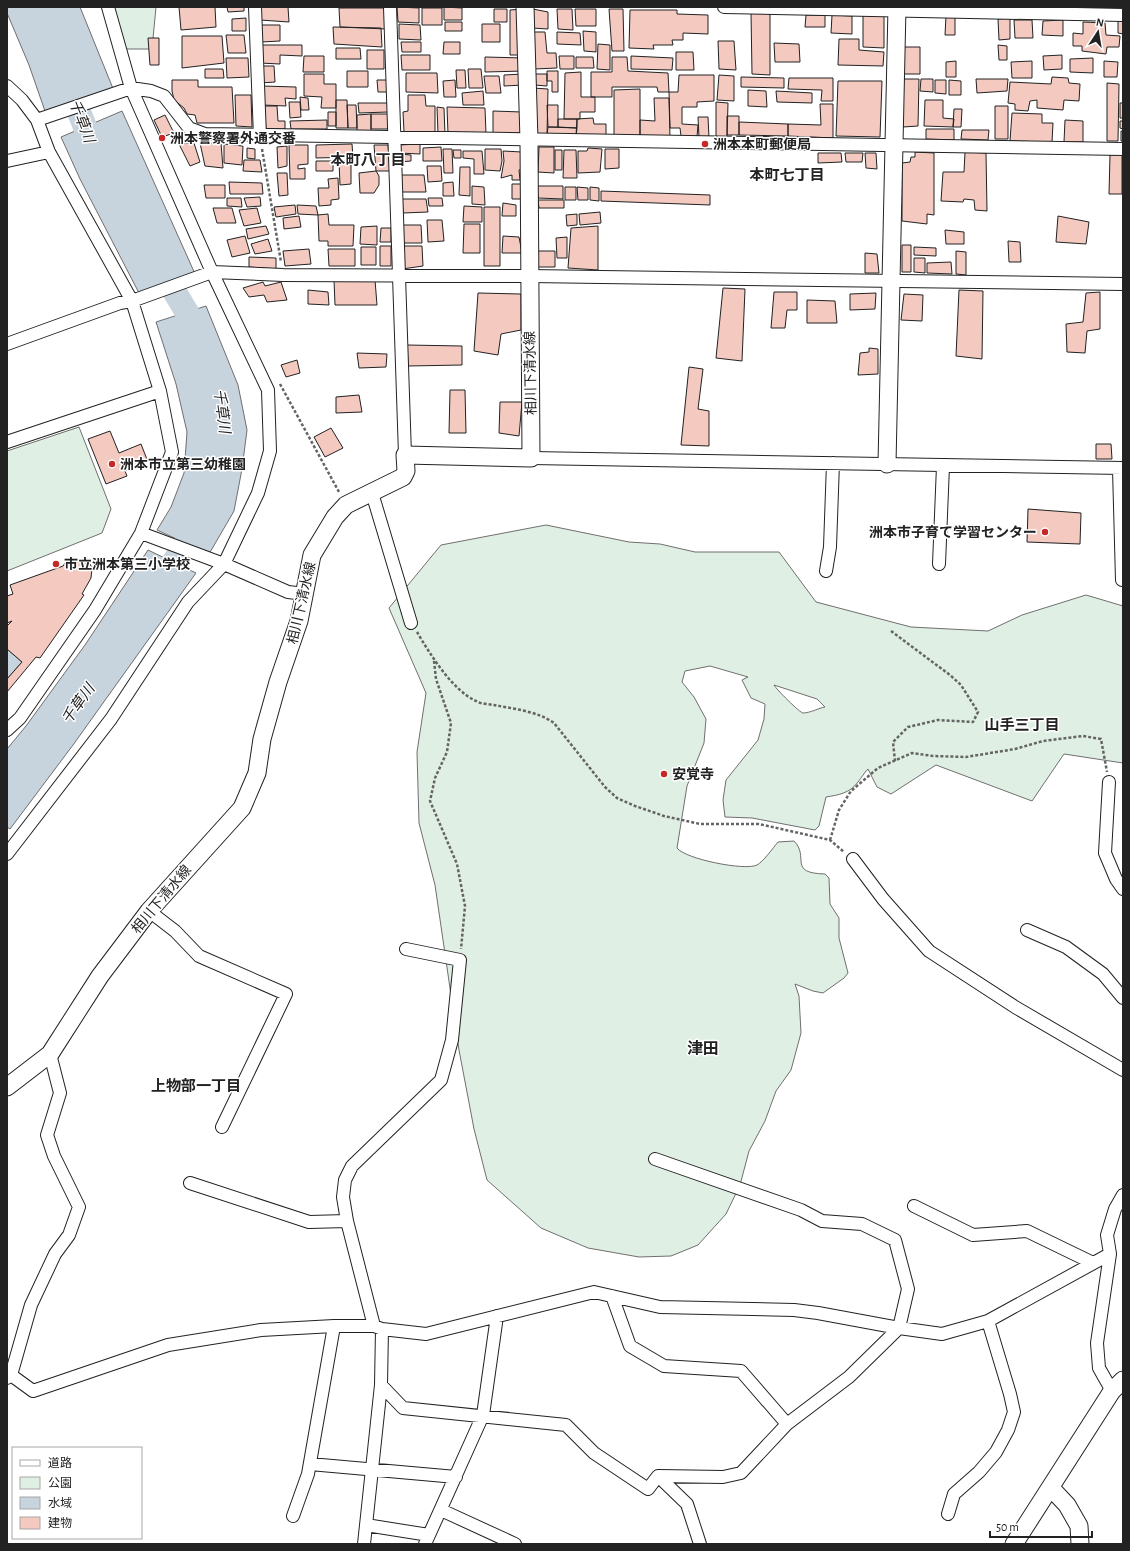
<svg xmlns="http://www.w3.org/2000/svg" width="1130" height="1551" font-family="'Alegreya Sans','Noto Sans JP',sans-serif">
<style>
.green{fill:#e0efe3;stroke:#6f6f6f;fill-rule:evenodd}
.water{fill:#c7d3dd;stroke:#6f6f6f}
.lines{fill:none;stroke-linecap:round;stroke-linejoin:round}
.river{stroke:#c7d3dd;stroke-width:24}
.building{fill:#f3c9c0;stroke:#222}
.street-casing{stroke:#222;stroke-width:14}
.secondary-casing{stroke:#222;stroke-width:19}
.path{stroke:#646464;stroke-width:2.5;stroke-dasharray:3 2;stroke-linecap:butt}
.street{stroke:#fff;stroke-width:12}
.secondary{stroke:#fff;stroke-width:17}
.poi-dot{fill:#c62828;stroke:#fff;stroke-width:1.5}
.labels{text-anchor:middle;stroke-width:3;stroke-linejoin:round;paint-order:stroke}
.poi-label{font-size:14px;font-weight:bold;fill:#222;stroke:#fff;text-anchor:start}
.street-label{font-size:14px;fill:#222;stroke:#fff}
.water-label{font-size:15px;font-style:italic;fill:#222;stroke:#fff}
.neighbourhood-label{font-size:15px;font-weight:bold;fill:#222;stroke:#fff}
.quarter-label{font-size:16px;font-weight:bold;fill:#222;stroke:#fff}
</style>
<rect width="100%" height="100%" fill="#fff"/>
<!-- green -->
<path class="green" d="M113 7H156L152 49H124Z
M79 427 111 509 102 533 7 571V451Z
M546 525 629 542 660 544 695 552H779L816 602 911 627 988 631 1022 615 1086 595 1123 606V763L1064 754 1032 801 936 765 891 794 877 787 868 769C864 773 862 777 858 782 850 793 839 795 826 797L819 826 815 830 752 818 725 817 723 800 726 780 758 740 764 719 765 704 751 698 742 680 748 677 710 666 685 671 682 682 694 697 706 719 704 743 687 786 677 848C685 859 745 871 757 865 763 862 773 848 778 842L794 841C810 857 787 873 825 874L829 878 830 904 839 918V938L848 973 844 978 823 993 813 991 795 984 799 996 801 1033 791 1070 776 1091 765 1121 749 1151 740 1185 726 1214 698 1245 671 1256 639 1257 588 1248 541 1228 487 1180 474 1129 459 1050 435 885 419 823 417 752 426 693 389 608 441 545ZM774 685 817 699 825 707C819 708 810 713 803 713 800 713 776 689 774 685Z"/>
<!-- water -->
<path class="water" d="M7 7H80L114 91 46 114 29 65 7 13Z
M122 111 196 276 139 293 80 179 61 137Z
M206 306 238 385 247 430 242 469 234 511 209 554 157 530 171 507 184 473 187 432 176 384 156 322Z
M148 550 196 573 73 745 10 829 7 827V749L26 726 85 645Z
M7 649 22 662 7 679Z"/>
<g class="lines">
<!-- river -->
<path class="river" d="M67 82 97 157
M158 264 204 341
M157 589 196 526"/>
</g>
<!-- building -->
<path class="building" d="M179 7H215L216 27 181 30Z
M227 7H244V11L228 12Z
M259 7H288L289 22 260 20Z
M397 7 419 8V23L398 22Z
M444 7 462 8V20H444Z
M339 8H385L386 29 340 27Z
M422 8H442V25H422Z
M494 9H507V22H494Z
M522 9V55H510V10Z
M533 9 548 12V29L532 28Z
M557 9H572L573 30 558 29Z
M575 9H596V26H576Z
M609 9H623L624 51H612Z
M630 10H677V14L708 15V34L683 33V40H672L673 45H653L654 49 629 48Z
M751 13H770V75L752 74Z
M806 15H825V27H805Z
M832 15 852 16V34L831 33Z
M863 15H884V48L863 47Z
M946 16H955V35H945Z
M246 18V31H232V19Z
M1010 18V39L999 40 998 19Z
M1014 20H1032L1033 38H1015Z
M1063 20V36L1042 35 1043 21Z
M1118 20H1123V34L1118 33Z
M445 22H462V31H445Z
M1083 22 1105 23 1106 35 1120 36 1119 47H1107L1106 54 1082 51V46H1073V33L1083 34Z
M399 24 420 25 421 40 399 39Z
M482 24H500V42H482Z
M258 25H280V41L261 42Z
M333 27 381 28 382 47 334 44Z
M583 31 596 32V52L584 51Z
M532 32H545L547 53H556L557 68 534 69Z
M557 32 580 33 581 45 557 44Z
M226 35H244L246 53H228Z
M182 36H222L224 63 182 68Z
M148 38H159V65H150Z
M839 39H859V50L884 52 883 66 838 65Z
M718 41H734L736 70 719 69Z
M401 42H421V52H402Z
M444 42H460V54H443Z
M774 43 799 44 800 62H775Z
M598 44 610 45V70L597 69Z
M259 45H302V56L280 55V64L260 63Z
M998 45 1007 46V60H999Z
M903 47H920V74H903Z
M336 48H360L361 59H336Z
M367 50H384V69H367Z
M676 52H693L694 70H676Z
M401 55H430V70H402Z
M1062 55V69L1044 70 1043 56Z
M304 56H324V72H303Z
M559 56H574V69H560Z
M631 56 673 58 672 70 631 69Z
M485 57 524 58 525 71 485 72Z
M576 57H593L594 68H576Z
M612 57H627L628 71 668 73 669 92H658L657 87H612V97H591V72H612Z
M226 58H248L249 77 227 78Z
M1093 58V73L1070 72V59Z
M956 61V77H946V62Z
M1032 61V78H1012L1011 62Z
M1104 61 1118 62 1117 77H1104Z
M259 66H274L275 82 260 83Z
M205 69H223L224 78H205Z
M468 69H481L483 88H469Z
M456 70H465L466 88H457Z
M347 71H368V87H347Z
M547 71H558V92H552V81H547Z
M581 72V97H595V112H580V119H564L565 73Z
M406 73H437L438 93 406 92Z
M304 74H324V84H336V108H321L322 97 304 96Z
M523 74 524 85 504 86V75Z
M533 74H547V86L534 85Z
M679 75H714V101L697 102V107H682V124L698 125 697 137 681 136 680 128H670L669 92H678Z
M719 75 734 76V101L717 100Z
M484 76H499L501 93H486Z
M741 77 784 78V88L741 87Z
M1052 77 1068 78 1069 83 1080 84 1079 101 1064 100 1063 110 1037 108V100L1030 101 1028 111 1015 110V104L1008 103 1010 82 1051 84Z
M789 78H833V101H821L822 90 788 89Z
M903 79H919L918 126 903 127Z
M921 79H933V92L920 91Z
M976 79H1008L1007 91 977 93Z
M172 80H198V87H232L234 123H197L195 115 187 114 184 108 174 100 172 91Z
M377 80H388V92H378Z
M455 80 456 97H444L443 81Z
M935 80H946V94L935 93Z
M949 80 961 81V95H949Z
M838 81H882L880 137 836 136Z
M1107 83 1119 84 1118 141H1107Z
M262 86 296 87V99L285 98 286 106 263 105Z
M533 88 548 89 547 135H534Z
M640 89V137L614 135V90Z
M748 90 766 91 767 107 748 106Z
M483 91 484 105H463L462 93Z
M776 91 812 93V103L777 102Z
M235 95H251L252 127 236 126Z
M408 95H425L426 106H435V132H404L403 112 408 111Z
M300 97 308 98 309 110H301Z
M654 98H669L670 137H640V120L655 121Z
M336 100H347L348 128H336Z
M925 100H943V118L954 119 953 127 924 126Z
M289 102H300L301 117 290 118Z
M716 102 728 103 727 138H716Z
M358 103H389L388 112 359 113Z
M1120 103H1123V118H1120Z
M820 104H833V138L788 136V124L821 125Z
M347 105H356L357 128H348Z
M547 105H558V127H548Z
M264 106H277L278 121H285V129H266Z
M995 106H1008V139H995Z
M437 107 444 108 445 134H438Z
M447 107 485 108 486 134H448Z
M954 109H962L961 127H953Z
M493 111 522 112 523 133H493Z
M328 112H336V126H328Z
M1012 113 1042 114V123H1053L1052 142 1010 141Z
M371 114H388V129H371Z
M371 114V131H357V115Z
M165 115 174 133 162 137 154 120Z
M727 116H739V135H727Z
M698 117H708L709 138H699Z
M593 118 594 124H606V136H576L577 119Z
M558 119H577V128L558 127Z
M327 120V129H291L290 121Z
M1065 120 1083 121V142H1064Z
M1120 121H1123V129L1120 128Z
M739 122 788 124V136L739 135Z
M548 127 577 128 576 136 547 135Z
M926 129H954V140L926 139Z
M962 130H989L988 140 961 139Z
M1121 131H1123V141H1121Z
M194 143 200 162 190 166 179 144Z
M200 143H221L223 168 205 166Z
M224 144 243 146 242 165 224 163Z
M352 144 353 157 316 158V145Z
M420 144V154L398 153V145Z
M289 145H308V164L298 165V169L305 168V179H290Z
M374 145H388L390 171H376Z
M287 146V166L278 168 277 147Z
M441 147 442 161H423V148Z
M539 147H554V173L538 172Z
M247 148 255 149V159L247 158Z
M588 148 602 149 600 172 578 173V151H587Z
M443 149H452L453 173H444Z
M485 149H501L502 161 500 171 485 170Z
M605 149H619V168L605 169Z
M453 150H461V158H454Z
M555 150H562V170H555Z
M564 150H576L577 178H563Z
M463 151H482L484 174H474V159L463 158Z
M503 151 522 152 523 168 519 170 520 180H512V175L501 178 504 161Z
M915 152 934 153V215L927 214V224L902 221V163L910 162 911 157H915Z
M965 152 986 153 987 211 975 210 974 200 964 199 963 202 941 201 943 172H964Z
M818 153H841L842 162 818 163Z
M845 153H863L862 162H846Z
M865 153H876L877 169 866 168Z
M399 154 411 155V161L399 162Z
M1122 154V194H1109L1110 155Z
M244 160H260L262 172 243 171Z
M316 161H333V171H316Z
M339 161H351V184L340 185Z
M427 166H441L442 181 428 182Z
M460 167H470V196L459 195Z
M376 171 379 176V185L374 193H360L359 173Z
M277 173H287L288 195 279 196Z
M400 175H424L426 192H402Z
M338 178 339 199 331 200V205L319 206 318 188H329L328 179Z
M229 182 262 183 263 194H230Z
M453 182 454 196H443V183Z
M512 184H521L522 199H512Z
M204 185H225V198H206Z
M472 186 484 187 485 205 472 204Z
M537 186H563V199L538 198Z
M565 187H576V200H565Z
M577 187 588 188V200H578Z
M590 187 599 188V201L590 200Z
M601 191 710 195V205L601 201Z
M260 197 261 206 247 207 244 198Z
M227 198H241L242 207 227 206Z
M428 198H442L443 206H429Z
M402 199H426L428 212 403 213Z
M538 200H564V208H539Z
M503 203 516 205V216H502Z
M295 205 296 214 276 217 274 207Z
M297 205 316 206 318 215 298 214Z
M464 206 482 207V222H463Z
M484 207H500V266H484Z
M213 208H232L236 223H217Z
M257 208 261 223 244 226 239 210Z
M600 212 601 223 580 225 579 214Z
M328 214 329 225H354L353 246H328V241H319L318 215Z
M577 214V225L567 226 566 215Z
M299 216 301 227 284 229 283 218Z
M1058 216 1089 222 1086 244 1056 242Z
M427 220H442L444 241 428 242Z
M464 224H480V253H463Z
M403 225H421L422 243H402Z
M266 226 269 234 248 239 246 229Z
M377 226V245L360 244 361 227Z
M598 226V270L568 268 571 228Z
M381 228H391V242H380Z
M945 230 964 232V244H946Z
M245 236 250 253 232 257 227 240Z
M503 236 519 237 522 253H502Z
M567 237V258H557L556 238Z
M268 239 272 251 255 254 251 244Z
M1008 241 1020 242 1021 262H1009Z
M902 245H911V272H902Z
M380 246H391V266H380Z
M401 246H422L423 266 402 269Z
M361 247H376V265H361Z
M914 247 936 248V256L914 255Z
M309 249 311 264 285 266 283 251Z
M328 249H355V266H329Z
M536 251H555V267H536Z
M956 251 966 252V275L956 274Z
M865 253 877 254 879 273H865Z
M249 257 276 258V269L249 267Z
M914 258H925V273L914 272Z
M951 262 952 274 927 273V263Z
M334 280H375L377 305H335Z
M263 282 265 286 281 282 287 300 267 302 264 295 249 297 243 288Z
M723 288 745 289 742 361 716 358Z
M308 290 328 292 329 305 308 304Z
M959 290 983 291 982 359 956 356Z
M774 292H797V310H787L785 328H771Z
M1100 292V329L1087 331 1085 353 1067 352 1066 324 1083 322 1086 293Z
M478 293 521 294V330L501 334 498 355 474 351Z
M876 293 875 309 850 310V294Z
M904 294 923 295 922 321 901 320Z
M807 300 835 301 837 323H807Z
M407 345 462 346V365L408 366Z
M869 348 878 349V374L858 375 860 353 869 352Z
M357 353 387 354 386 367 359 368Z
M297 360 300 373 286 377 281 365Z
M689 367 703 369 698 409 709 411V446L681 445Z
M450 390H465L466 433H449Z
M359 395 362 412 336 413V397Z
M500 402H522L519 436 499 433Z
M331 428 343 448 325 457 314 437Z
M110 431 119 453 141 444 148 462 125 471 127 476 106 484 88 439Z
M1096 444H1111L1112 459H1096Z
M1028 509 1081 513 1080 544 1027 542Z
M76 562 85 563 90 564 92 568 91 578 82 594 84 595 40 658 36 657 7 692V679L22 662 7 649V626L12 621 7 623V596L13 594 10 585 63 566 65 563Z"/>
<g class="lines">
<!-- street casing -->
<g class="street-casing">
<path id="street" d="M255 7 260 137
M390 7 405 455
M724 7 1123 15
M7 86 22 100 37 120 49 152 132 301 160 391 172 452 141 533 95 610 20 718 7 730
M37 120 131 88 151 91 164 96 189 128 205 134 1123 149
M7 161 49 152
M7 344 120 303 132 301 212 272 283 275 529 276 1123 284
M7 442 160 391
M531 458 1123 468
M1119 469 1122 580
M372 493 411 623
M141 533 224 564 288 592 305 594
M939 564 943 466
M826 571 830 547 833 463
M1109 782 1105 853 1116 879 1123 889
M7 854 111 719 188 602 224 564 258 493 270 451 268 390 212 272 131 88 108 7
M853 859 883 899 929 951 1015 1007 1123 1070
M149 911 175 931 199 956 286 994 222 1127
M1027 930 1066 947 1103 974 1123 998
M190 1183 309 1222 347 1221
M914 1206 973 1235 1027 1231 1093 1263
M612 1296 630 1346 664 1366 741 1371 787 1424
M374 1326 347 1221 343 1197 345 1180 352 1166 441 1080 452 1040 460 960 406 949
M382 1329 381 1385 403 1408 566 1425 594 1453 648 1489 658 1476 723 1477 741 1473 787 1424 849 1377 899 1328 908 1289 895 1240 862 1224 822 1221 801 1210 655 1159
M11 1375 33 1391 168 1345 261 1330 334 1326H374L382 1329 426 1334 594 1292 660 1307 794 1310 818 1313 899 1328 942 1334 988 1321 1110 1254
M7 1378 11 1375 31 1305 55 1254 69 1235 79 1207 54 1156 47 1135 60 1093 50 1054
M1112 1391 1099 1368 1097 1343 1110 1254 1107 1235 1115 1209 1123 1195
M310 1464 456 1477
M658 1476 687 1504 700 1544
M441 1510 515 1544
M948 1514 954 1494 979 1472 996 1452 1008 1430 1014 1412 1010 1394 988 1321
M293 1516 308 1474 334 1326
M366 1525 429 1535
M364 1544 381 1385
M425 1544 483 1415 497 1316"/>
</g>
<!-- secondary casing -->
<g class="secondary-casing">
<path id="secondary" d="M887 464 897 7
M7 1087 50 1054 100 976 149 911 242 808 257 773 262 739 278 682 299 621 312 555 335 517 346 505 403 477 406 471 405 455 531 458 529 140 525 7
M1051 1488 1067 1505 1079 1526 1080 1544
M1014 1544 1112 1391 1123 1380"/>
</g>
<!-- path -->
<path class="path" d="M262 149 281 262
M280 384 339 492
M891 631 950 675 961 685 978 712 973 722 938 720 908 727 893 742 895 761
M417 632C430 654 452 690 476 701 481 704 488 704 494 705 514 709 537 711 554 723L605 787 617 798 635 806 664 816 700 824H759L830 840 844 852
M434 661 436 679 451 723 447 752 435 778 430 801 457 864 465 906 461 949
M830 840 839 810 851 791 878 768 912 753 933 756 966 757 1015 749 1043 741 1083 736 1101 739 1107 772"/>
<!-- street -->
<use href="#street" class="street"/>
<!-- secondary -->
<use href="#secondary" class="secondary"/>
</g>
<!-- markers -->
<g class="poi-dot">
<circle cx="162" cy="138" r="4"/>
<circle cx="705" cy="144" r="4"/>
<circle cx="112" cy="464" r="4"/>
<circle cx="1045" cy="532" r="4"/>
<circle cx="56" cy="564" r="4"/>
<circle cx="664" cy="774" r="4"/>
</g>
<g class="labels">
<!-- poi labels -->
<g class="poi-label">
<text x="170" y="143">洲本警察署外通交番</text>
<text x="713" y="149">洲本本町郵便局</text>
<text x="120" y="469">洲本市立第三幼稚園</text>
<text x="1037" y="537" text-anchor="end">洲本市子育て学習センター</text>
<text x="64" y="569">市立洲本第三小学校</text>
<text x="672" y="779">安覚寺</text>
</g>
<!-- street labels -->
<g class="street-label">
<text transform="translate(530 373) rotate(-91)" y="5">相川下清水線</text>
<text transform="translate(301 603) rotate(-77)" y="5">相川下清水線</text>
<text transform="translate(161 899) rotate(-50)" y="5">相川下清水線</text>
</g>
<!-- water labels -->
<g class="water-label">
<text transform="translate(82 121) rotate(69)" y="5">千草川</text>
<text transform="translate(222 411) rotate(82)" y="5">千草川</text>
<text transform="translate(78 704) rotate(-55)" y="5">千草川</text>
</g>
<!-- neighbourhood labels -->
<g class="neighbourhood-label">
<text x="368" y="165">本町八丁目</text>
<text x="787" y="180">本町七丁目</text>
<text x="1022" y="730">山手三丁目</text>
<text x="196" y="1091">上物部一丁目</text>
</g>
<!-- quarter labels -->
<g class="quarter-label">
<text x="703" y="1054">津田</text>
</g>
</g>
<!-- border -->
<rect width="1130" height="1551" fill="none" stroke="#222222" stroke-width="16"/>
<!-- legend -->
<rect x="12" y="1447" width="130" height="92" fill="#ffffff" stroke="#a7a7a7"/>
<rect x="20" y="1460" width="20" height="6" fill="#ffffff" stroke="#a7a7a7"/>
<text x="48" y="1467" font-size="12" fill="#222222">道路</text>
<rect x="20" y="1477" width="20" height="12" fill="#e0efe3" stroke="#a7a7a7"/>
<text x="48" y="1487" font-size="12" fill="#222222">公園</text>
<rect x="20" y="1497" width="20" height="12" fill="#c7d3dd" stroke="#a7a7a7"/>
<text x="48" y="1507" font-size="12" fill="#222222">水域</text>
<rect x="20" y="1517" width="20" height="12" fill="#f3c9c0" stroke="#a7a7a7"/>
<text x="48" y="1527" font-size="12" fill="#222222">建物</text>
<!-- north arrow -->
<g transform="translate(1098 32) rotate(12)" stroke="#ffffff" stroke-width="3" paint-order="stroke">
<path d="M0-3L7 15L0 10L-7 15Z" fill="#222222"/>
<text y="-6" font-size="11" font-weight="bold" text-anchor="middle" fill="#222222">N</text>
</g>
<!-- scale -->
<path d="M990 1531v6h102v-6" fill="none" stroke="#222222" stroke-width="2"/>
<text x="996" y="1531" font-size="12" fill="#222222" stroke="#ffffff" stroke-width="3" paint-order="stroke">50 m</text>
</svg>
